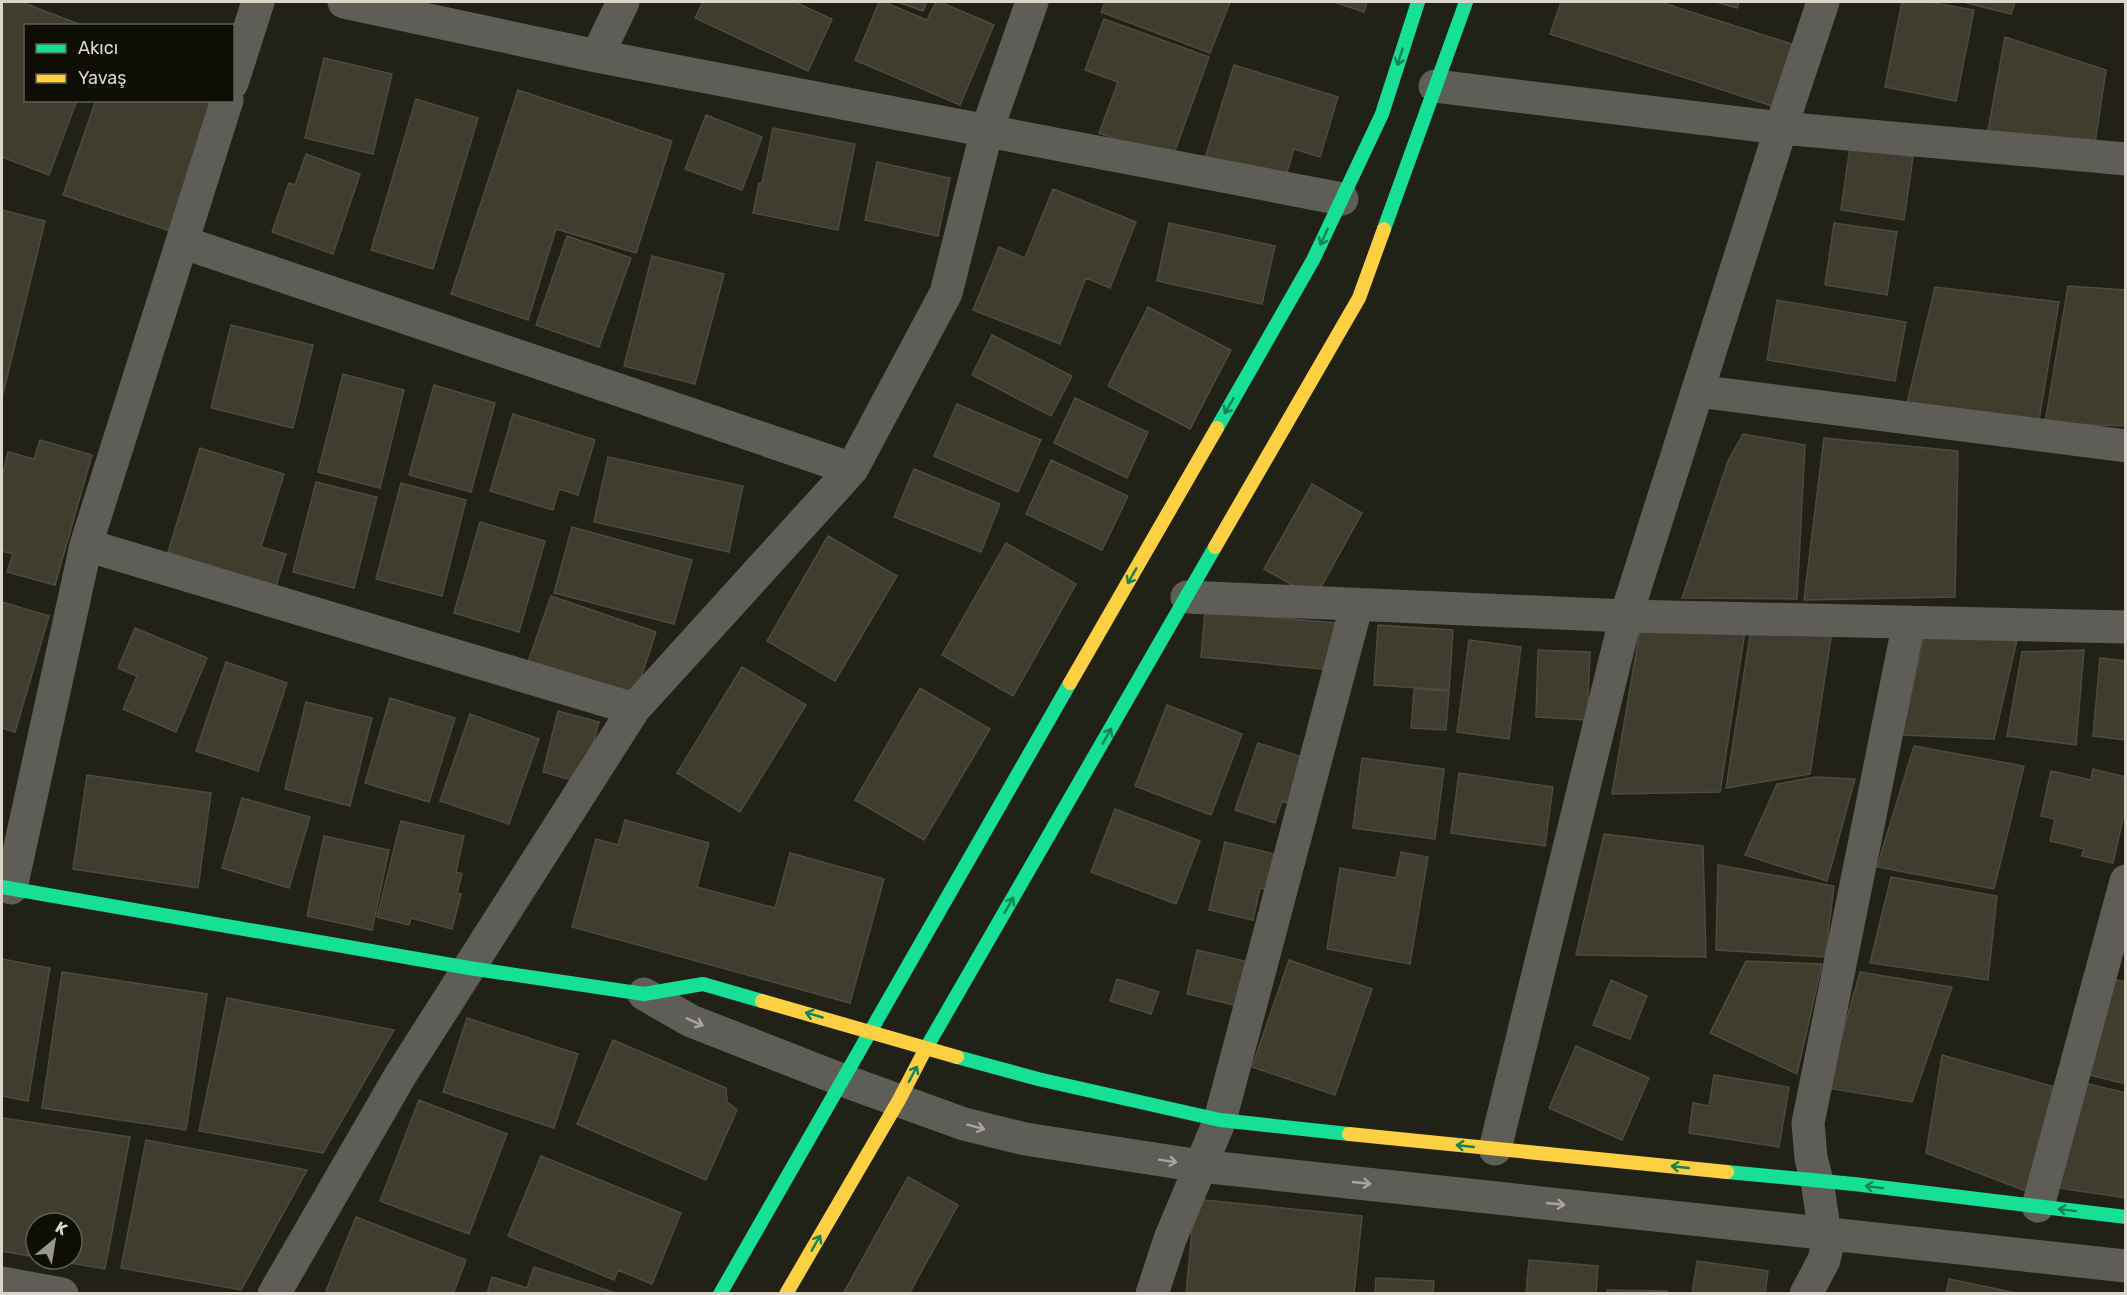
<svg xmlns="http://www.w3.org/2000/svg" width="2127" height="1295" font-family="Rubik,sans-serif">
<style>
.building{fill:#3f3d2e;stroke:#4c4b40;stroke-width:1.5}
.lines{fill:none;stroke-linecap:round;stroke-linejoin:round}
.street{stroke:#5e5d58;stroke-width:33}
.fast{stroke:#16e098;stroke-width:14}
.slow{stroke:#ffcf43;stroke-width:14}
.oneway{stroke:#138256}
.oneway2{stroke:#a8a69c}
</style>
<rect width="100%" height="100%" fill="#222115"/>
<!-- building -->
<path class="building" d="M2 2H21L84 26H26V100H77L49 175 2 157Z
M703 2H795L832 19 808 71 695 18Z
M879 2H884L927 20 936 2H940L994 25 960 105 855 60Z
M898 2H927L923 11Z
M1105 2H1230L1210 53 1101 12Z
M1334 2H1367L1364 12Z
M1561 2H1660L1792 44 1772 106 1550 34Z
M1716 2H1739L1737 8Z
M1902 2H1929L1974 10 1956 101 1885 87Z
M1963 2H2015L2011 14Z
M1104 19 1209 57 1172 159 1099 133 1118 82 1085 70Z
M2005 37 2106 70 2095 143 1987 136Z
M324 58 392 74 373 154 305 138Z
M1234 65 1338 97 1320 157 1294 149 1281 192 1202 168Z
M518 90 672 141 636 253 556 229 528 320 451 294Z
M416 99 478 118 433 269 371 250Z
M96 100H214L170 231 63 195Z
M706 115 762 137 742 190 685 169Z
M773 128 855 144 838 230 753 213 759 183H762Z
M1850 147 1913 157 1904 220 1841 210Z
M306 154 360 174 333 254 272 232 289 183 295 185Z
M877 162 950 178 938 236 865 220Z
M1053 189 1136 222 1110 288 1086 278 1060 344 973 310 999 247 1025 258Z
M2 210 45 221 2 398Z
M1169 223 1275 246 1262 304 1157 281Z
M1834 223 1897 232 1887 295 1825 285Z
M567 236 631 258 599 347 536 325Z
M652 256 724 274 695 384 624 366Z
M2068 286 2126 290V426L2045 423Z
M1935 287 2059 302 2039 420 1906 407Z
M1777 300 1906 322 1895 381 1767 360Z
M1148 307 1231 350 1190 429 1108 386Z
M231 325 313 345 293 428 211 408Z
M992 335 1072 376 1051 416 972 375Z
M343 374 404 390 380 488 318 472Z
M434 385 495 403 471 492 409 475Z
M1075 398 1148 432 1127 478 1054 443Z
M957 404 1041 440 1018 492 934 456Z
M513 414 595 440 578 495 559 489 553 510 490 491Z
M1743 434 1805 445 1797 599 1682 598 1728 461Z
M1824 438 1958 451 1955 597 1804 600Z
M40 440 92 455 55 585 7 572 13 554 2 551V477L8 452 34 459Z
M200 448 284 474 261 547 286 554 276 586 168 552Z
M608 457 743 486 729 552 594 522Z
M1051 460 1128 496 1102 550 1026 514Z
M914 469 1000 504 981 552 894 517Z
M316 482 377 497 354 588 293 572Z
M401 483 466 500 442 596 376 579Z
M1312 484 1362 513 1315 598 1264 569Z
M480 522 545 541 519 632 454 613Z
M572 527 692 560 674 624 554 593Z
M828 536 897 576 835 681 767 641Z
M1006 543 1076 584 1013 696 942 655Z
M551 596 656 632 634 699 528 662Z
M2 602 49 616 15 732 2 728Z
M1205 611 1336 623 1331 670 1201 657Z
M1752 623 1833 625 1810 774 1726 788Z
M1641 624 1746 625 1720 792 1612 794Z
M1378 625 1453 630 1449 690 1374 685Z
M135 628 207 658 176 732 123 709 137 676 118 668Z
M1926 628 2018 636 1994 739 1902 735Z
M1469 640 1521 647 1509 739 1457 732Z
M1538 650 1590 652 1587 720 1536 717Z
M2084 650 2076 745 2007 736 2022 652Z
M2100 658 2126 661V740L2093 736Z
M226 662 287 683 258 771 196 751Z
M742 667 806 705 740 812 677 773Z
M920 688 990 729 924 840 855 800Z
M1414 689 1449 691 1446 730 1411 728Z
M390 698 455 718 429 802 365 783Z
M306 702 372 718 350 806 285 789Z
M1167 705 1242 734 1211 815 1135 786Z
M558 711 599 722 583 783 543 772Z
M470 714 539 739 509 824 440 801Z
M1258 743 1309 759 1293 805 1282 801 1275 823 1235 810Z
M1914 746 2024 766 1994 889 1877 867Z
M1362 758 1444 769 1435 839 1353 828Z
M2093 769 2126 777V814H2124L2113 863 2082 856 2084 849 2050 841 2055 819 2041 816 2051 771 2091 780Z
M1459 773 1553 787 1545 846 1451 833Z
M87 775 211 793 198 888 73 869Z
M1816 777 1855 779 1827 881 1745 855 1777 784Z
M242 798 310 817 289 888 222 868Z
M1115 809 1200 841 1176 904 1091 872Z
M625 820 709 843 697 887 775 908 790 853 884 879 850 1003 572 927 596 839 618 845Z
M401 821 464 836 456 872 462 874 457 893 461 894 452 929 411 918 409 925 377 917Z
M1604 834 1703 846 1706 957 1576 955Z
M324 836 389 850 372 930 307 916Z
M1225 842 1286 857 1278 893 1260 888 1253 920 1209 910Z
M1401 852 1428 857 1410 964 1327 949 1340 868 1396 878Z
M1718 865 1834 886 1825 957 1716 950Z
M1891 877 1997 896 1988 980 1870 963Z
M1197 950 1257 964 1247 1008 1187 994Z
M2 959 50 968 28 1101 2 1096Z
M1289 960 1372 989 1335 1095 1252 1067Z
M1746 961 1822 964 1797 1074 1710 1033Z
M62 972 207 994 186 1130 42 1108Z
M1860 972 1952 987 1912 1102 1827 1088Z
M2107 978 2126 982V1084L2089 1075Z
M1117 979 1159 992 1151 1014 1110 1001Z
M1611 980 1647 996 1630 1039 1593 1025Z
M227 998 394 1030 323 1153 199 1131Z
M467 1018 578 1054 554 1128 443 1092Z
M613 1040 726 1088 727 1102 737 1110 706 1180 577 1124Z
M1576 1046 1649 1078 1622 1140 1549 1108Z
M1942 1055 2055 1087 2031 1193 1926 1153Z
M1714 1075 1789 1087 1779 1147 1689 1133 1693 1103 1709 1106Z
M2085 1083 2126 1093V1198L2058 1188Z
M419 1100 507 1134 469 1234 380 1201Z
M2 1118 130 1137 105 1269 46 1259H72V1223H36V1257L2 1251Z
M146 1140 307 1170 241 1290 121 1268Z
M541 1156 681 1213 652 1284 618 1270 614 1280 508 1236Z
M908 1177 958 1205 909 1294H843Z
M1195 1199 1362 1216 1354 1294H1186Z
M356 1217 466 1260 453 1294H333L326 1291Z
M1529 1260 1598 1266 1596 1294H1526Z
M1697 1261 1768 1271 1765 1294H1692Z
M534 1267 619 1294H487L492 1277 527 1288Z
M1376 1278 1434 1281 1433 1294H1375Z
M1949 1279 2017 1293V1294H1946Z
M1607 1290 1667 1291V1294H1607Z"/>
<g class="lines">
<!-- street -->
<path class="street" d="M344 2 597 56 1342 199
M597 56 623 2
M232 83 258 2
M1435 86 1781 128 2126 159
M182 242 852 469
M1698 391 2126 446
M86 545 634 709
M1187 597 1626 616 2126 627
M11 888 86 545 227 100
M644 994 691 1021 842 1080 964 1124 1025 1139 1200 1166 2126 1266
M1495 1149 1626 616 1781 128 1823 2
M2038 1206 2126 881
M2 1283 62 1294
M274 1294 400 1076 634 709 852 469 946 293 987 130 1032 2
M1152 1294 1170 1239 1220 1120 1357 604
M1806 1294 1824 1260 1827 1247 1817 1181 1811 1158 1808 1123 1909 622"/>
<!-- fast -->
<path class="fast" d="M1384 229 1466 2
M1217 428 1313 260 1382 114 1418 2
M2 887 469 968 644 994 703 984 762 1001
M925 1050 1215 547
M957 1057 1038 1079 1220 1120 1349 1134
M1727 1172 1854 1184 2126 1217
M720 1294 1070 683"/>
<!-- slow -->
<path class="slow" d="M1215 547 1359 298 1384 229
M1070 683 1217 428
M762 1001 957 1057
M1349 1134 1727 1172
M786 1294 899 1100 925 1050"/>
</g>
<!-- one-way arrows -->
<defs><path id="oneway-shaft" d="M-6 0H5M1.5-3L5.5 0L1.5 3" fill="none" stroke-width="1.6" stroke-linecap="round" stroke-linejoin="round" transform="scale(1.5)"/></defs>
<g class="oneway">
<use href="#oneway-shaft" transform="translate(1400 57) rotate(107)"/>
<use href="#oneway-shaft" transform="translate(1324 237) rotate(115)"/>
<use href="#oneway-shaft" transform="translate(1229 406) rotate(120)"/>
<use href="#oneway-shaft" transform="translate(1132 576) rotate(120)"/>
<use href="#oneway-shaft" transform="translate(1107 736) rotate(-60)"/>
<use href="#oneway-shaft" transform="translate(1009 905) rotate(-60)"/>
<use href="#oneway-shaft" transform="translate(814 1015) rotate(-164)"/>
<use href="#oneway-shaft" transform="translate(913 1074) rotate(-62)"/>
<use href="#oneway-shaft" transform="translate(1465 1146) rotate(-174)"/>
<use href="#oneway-shaft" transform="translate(1680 1167) rotate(-174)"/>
<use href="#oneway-shaft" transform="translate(1874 1187) rotate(-173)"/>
<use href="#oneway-shaft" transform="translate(2067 1210) rotate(-173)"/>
<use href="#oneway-shaft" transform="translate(816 1243) rotate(-60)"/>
</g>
<g class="oneway2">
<use href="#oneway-shaft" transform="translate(695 1022) rotate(24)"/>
<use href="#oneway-shaft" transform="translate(976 1127) rotate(15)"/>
<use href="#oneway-shaft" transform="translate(1168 1161) rotate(9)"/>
<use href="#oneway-shaft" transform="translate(1362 1183) rotate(6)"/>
<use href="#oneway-shaft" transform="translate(1556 1204) rotate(6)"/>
</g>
<!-- border -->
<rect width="2127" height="1295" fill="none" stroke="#d9d7ca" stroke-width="6"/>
<!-- legend -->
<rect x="24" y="24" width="210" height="78" fill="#0f0e05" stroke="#605e54" stroke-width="1.5"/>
<rect x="36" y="44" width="30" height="9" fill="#16e098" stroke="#605e54" stroke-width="1.5"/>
<text x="78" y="54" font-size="18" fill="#d9d7ca">Akıcı</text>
<rect x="36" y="74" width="30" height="9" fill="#ffcf43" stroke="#605e54" stroke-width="1.5"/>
<text x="78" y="84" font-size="18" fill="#d9d7ca">Yavaş</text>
<!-- north arrow -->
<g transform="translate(54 1241) rotate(30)"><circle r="28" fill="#0f0e05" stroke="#605e54" stroke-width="1.5"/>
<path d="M0-4.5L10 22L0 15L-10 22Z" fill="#99978b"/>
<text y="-9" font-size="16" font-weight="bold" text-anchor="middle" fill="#d9d7ca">K</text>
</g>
</svg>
